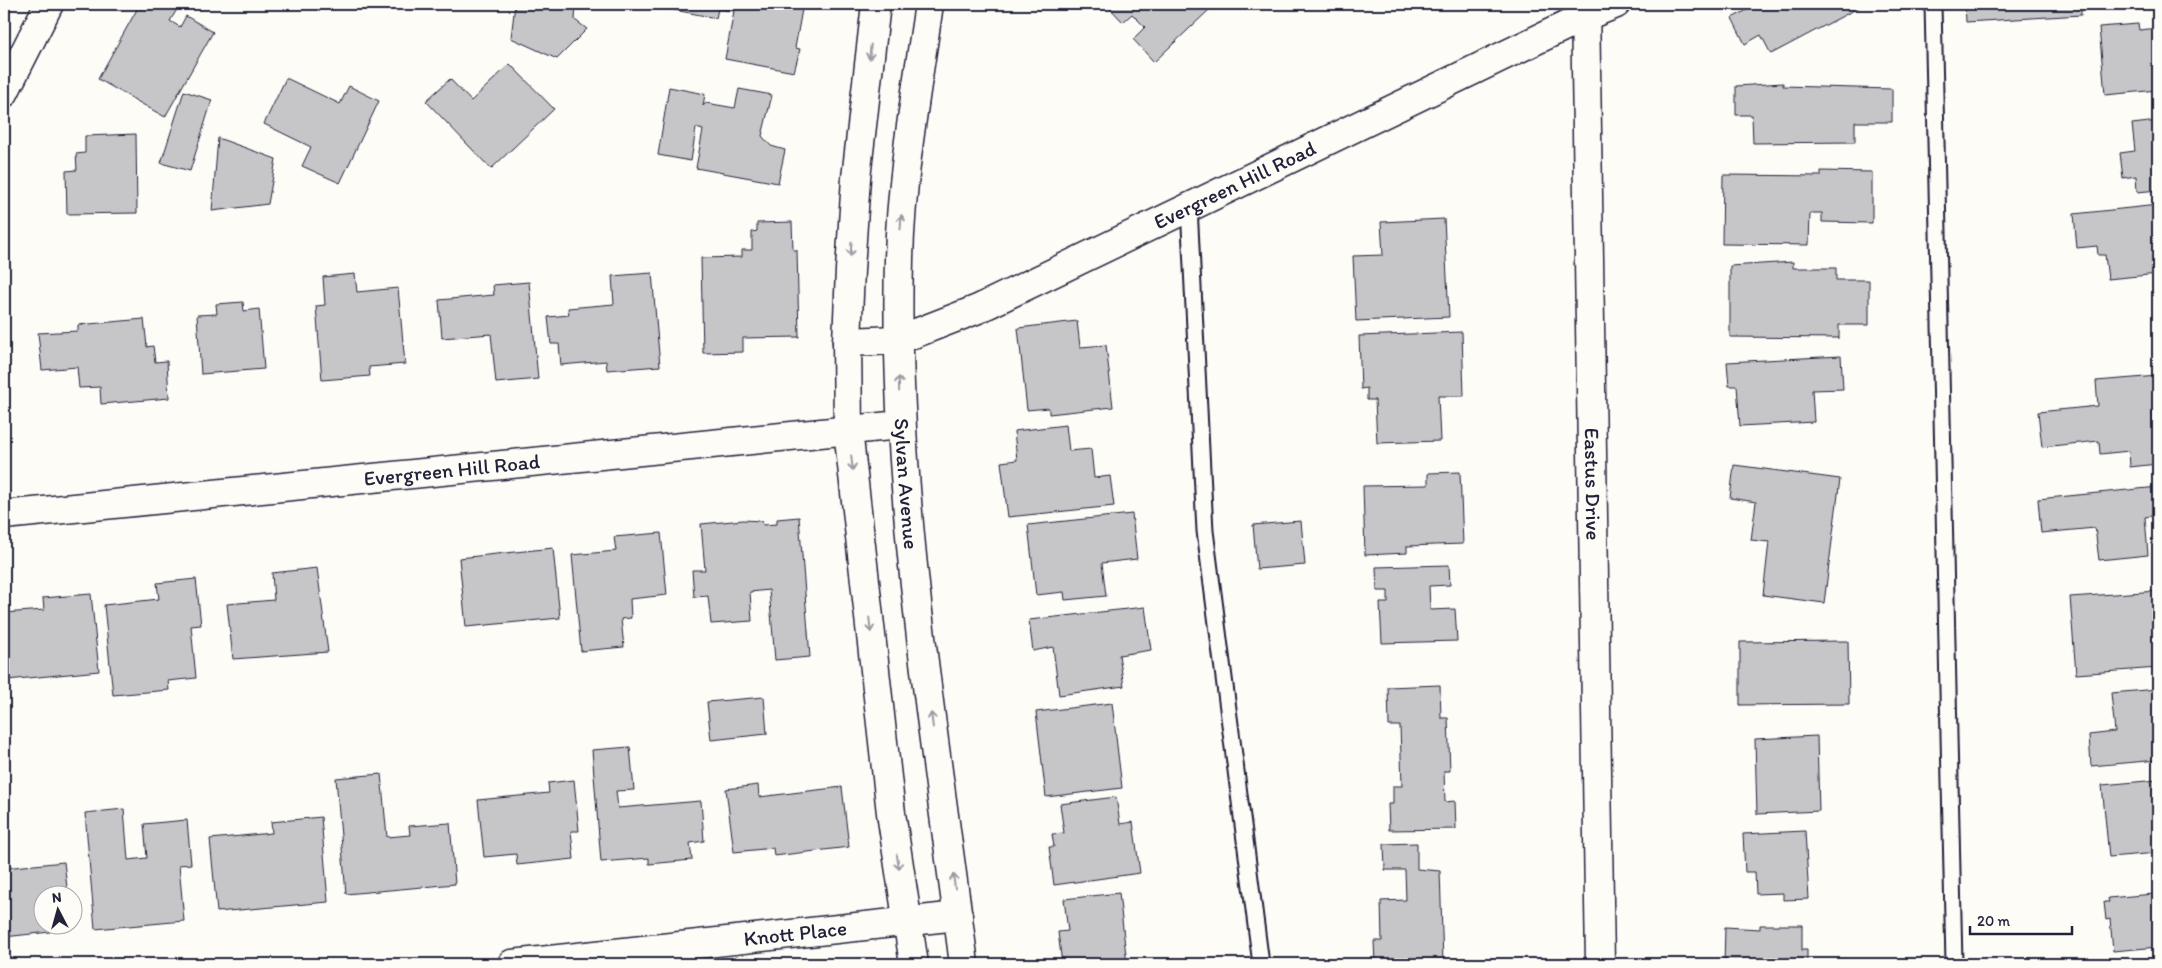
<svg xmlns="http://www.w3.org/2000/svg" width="2162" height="968" font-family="Itim,sans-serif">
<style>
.building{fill:#c6c6c8;stroke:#22223b}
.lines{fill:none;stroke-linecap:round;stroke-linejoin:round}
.lane-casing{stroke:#22223b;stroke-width:19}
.street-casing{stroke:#22223b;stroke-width:31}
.secondary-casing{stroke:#22223b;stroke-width:31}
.lane{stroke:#fdfcf7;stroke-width:15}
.street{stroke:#fdfcf7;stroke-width:28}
.secondary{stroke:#fdfcf7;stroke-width:28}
.oneway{stroke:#9a9aa2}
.labels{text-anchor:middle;stroke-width:4.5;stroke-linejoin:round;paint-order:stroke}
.street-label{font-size:21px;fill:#22223b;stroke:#fdfcf7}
</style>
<rect width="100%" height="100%" fill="#fdfcf7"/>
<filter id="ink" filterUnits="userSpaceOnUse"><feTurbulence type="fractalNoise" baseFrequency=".02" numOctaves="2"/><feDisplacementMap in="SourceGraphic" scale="10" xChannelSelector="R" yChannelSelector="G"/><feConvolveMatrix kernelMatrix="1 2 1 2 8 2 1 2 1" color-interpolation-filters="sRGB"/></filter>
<g filter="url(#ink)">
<!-- building -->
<path class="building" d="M140 4H174L179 6 170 21 180 27 186 16 213 32 165 117 98 79Z
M515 4H576L575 20 587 29 557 59 511 38Z
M660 4H803L795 48 800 49 794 72 725 59 734 11 718 9 716 18 659 7Z
M1106 4H1205L1210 9 1154 62 1133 39 1145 27 1132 14 1123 22Z
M1758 4H1855L1858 8 1771 54 1761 35 1745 44 1732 18Z
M1965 4H2081V15L1966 22Z
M2138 24 2139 30 2158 28V90L2105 95 2099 27Z
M510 64 554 109 491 169 426 101 450 79 471 101Z
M286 78 340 104 349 86 379 101 340 183 302 166 311 147 264 124Z
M1783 83V86L1892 89V122H1855V142L1753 143 1752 115H1736V86Z
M669 87 705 94 703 106 706 103 735 108 739 89 772 95 762 136 771 146 785 150 778 183 696 168 703 130 696 128 691 161 658 155Z
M184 91 212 100 190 171 161 163Z
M2158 121V190L2137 192 2136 176 2123 178 2120 153 2135 151 2132 124Z
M136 134 137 213 67 214 66 171 77 170 76 154 85 153V136Z
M218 138 276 159 268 204 212 211Z
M1821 171 1872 172V223L1822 222V213H1810L1809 245 1722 244 1723 175 1821 176Z
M2158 205V274L2108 279 2105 255H2098L2097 246 2077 248 2074 214Z
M1444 219 1449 317 1356 321 1353 256 1383 255 1381 222Z
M792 222 793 250H797L799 337 743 338V352L703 353 701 258 742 257V250H752V232L757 231V223Z
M1793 262V268H1836V280H1869V325H1839V338L1730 337V266Z
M652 273 660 366 607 370 606 361 561 365 559 344H551L548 317 569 315 568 308 614 304 612 276Z
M355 274 357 292 398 288 405 364 369 367 370 376 322 380 316 306 325 305 323 277Z
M529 282 538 379 496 383 491 334 442 338 439 300 494 295 493 285Z
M243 302 244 311 259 309 264 369 201 374 197 315 217 314 216 304Z
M144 319 147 347 153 346 155 362 167 361 169 398 101 404 100 387 79 388 77 367 42 370 38 333 78 331V325Z
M1077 321 1080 347 1106 345 1113 407 1049 414V408L1027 410 1018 328Z
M1462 332 1464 396H1438L1440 441 1377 443 1375 400H1367V388L1361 389 1359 336Z
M1841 356 1843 389 1812 390 1814 422 1740 426 1737 386H1729L1727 362Z
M2158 376V412H2152L2157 464 2130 467 2129 451 2100 454 2099 441 2042 447 2038 412 2098 406 2096 381Z
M1066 425 1069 451 1091 449 1094 478 1110 476 1114 506 1008 517 1001 462 1017 460 1014 431Z
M1734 465 1840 479 1824 603 1763 595 1769 542 1751 540 1756 502 1730 498Z
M1460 472 1463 544 1407 546V553L1365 555 1363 486 1428 485V473Z
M2158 487V515L2145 517 2148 555 2099 560 2095 528 2041 533 2038 499Z
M1132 514 1137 559 1102 563 1106 596 1065 600 1064 592 1036 595 1028 525Z
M799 517 810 657 775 660 769 590 750 592 752 621 711 624 708 596 694 597 692 570H705L701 524 743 520 762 521 763 525 777 524V519Z
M1301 521 1305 565 1257 569 1253 525Z
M661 533 667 595 630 599 631 618 621 619 624 647 581 651 572 555 616 551 614 537Z
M553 548 560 618 466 627 459 558Z
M1449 565 1450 585 1429 586 1430 610 1455 609 1457 641 1382 643 1380 603H1388V591H1377L1376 567Z
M317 568 328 652 233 659 227 604 274 600 272 573Z
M196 579 201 625 191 626 196 678 168 681 169 690 113 695 104 605 159 599 157 583Z
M2158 591V668L2076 674 2070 597Z
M91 594 99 671 7 680 4 613 44 610 43 598Z
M1145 607 1151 650 1119 655 1124 686 1059 695 1053 647 1033 651 1029 620Z
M1848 641 1849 704 1740 705V642Z
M1440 685 1441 718H1448L1450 771H1444L1445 802 1455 801 1456 829 1389 830 1388 804H1393V786H1402L1400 726H1389L1388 687Z
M2158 689V760L2091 766 2089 735 2115 732 2111 693Z
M764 697 767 734 711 740 707 702Z
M1112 703 1122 788 1046 797 1036 712Z
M1817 736 1819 811 1757 814 1755 739Z
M630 747 634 790 616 791 618 808 701 801 704 841 690 843 692 860 649 864V858L601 862 592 750Z
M381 774 387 837 410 835 409 826 450 823 455 884 346 894 336 778Z
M574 780 579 831H571L574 859 517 865 516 854 484 857 478 800 549 793 548 783Z
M2158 780V853L2109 857 2102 785Z
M758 785 759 797 842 787 849 847 774 856 773 848 734 852 726 789Z
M1116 797 1120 824 1133 822 1140 873 1054 885 1049 847H1054L1052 834 1064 833 1060 804Z
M124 809 128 860 147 858 144 824 187 820 191 864 179 865 184 921 95 929 85 813Z
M321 817 328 902 217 912 210 839 272 833 271 822Z
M1805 831 1809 899 1783 900V893L1756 894 1755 872H1745L1743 834Z
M1417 843V869L1440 871 1443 963 1453 964H1375L1374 941H1382L1381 901 1406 900 1405 870H1385L1384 844Z
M64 862 68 896H42V926H59L49 927 50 932 4 937V868Z
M2158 874V947L2113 951 2110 919 2106 920 2104 902H2109L2108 898 2154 894 2152 875Z
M1119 893 1127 964H1062L1058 932 1068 931 1064 899Z
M1760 925H1802V950H1807V964H1724L1725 927 1760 929Z
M2158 961V964H2124Z"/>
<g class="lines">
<!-- lane casing -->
<g class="lane-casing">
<path id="lane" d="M1933 4 1954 964
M1189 206 1205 531 1261 964"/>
</g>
<!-- street casing -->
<g class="street-casing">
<g id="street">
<path id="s1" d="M1585 4 1600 964"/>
<path d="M4 93 49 4"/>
<path id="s2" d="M847 342 898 340 978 309 1586 16 1616 4"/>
<path id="s3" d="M4 515 900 425"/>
<path id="s4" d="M512 964 958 916"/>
</g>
</g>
<!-- secondary casing -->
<g class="secondary-casing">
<g id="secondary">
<path d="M876 4 856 178 850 270 847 342 848 430 891 813 914 964"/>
<path id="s5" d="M929 4C917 88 901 174 899 259 893 496 934 730 964 964"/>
</g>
</g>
<!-- lane -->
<use href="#lane" class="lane"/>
<!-- street -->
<use href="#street" class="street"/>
<!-- secondary -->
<use href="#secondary" class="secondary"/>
</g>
<!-- one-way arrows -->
<defs><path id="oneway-shaft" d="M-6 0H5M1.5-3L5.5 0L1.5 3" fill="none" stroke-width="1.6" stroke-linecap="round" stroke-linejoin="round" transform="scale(1.25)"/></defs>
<g class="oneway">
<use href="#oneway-shaft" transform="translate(870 52) rotate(96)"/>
<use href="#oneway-shaft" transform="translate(901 222) rotate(-86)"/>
<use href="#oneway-shaft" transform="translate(851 249) rotate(94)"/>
<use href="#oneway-shaft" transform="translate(899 384) rotate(-91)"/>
<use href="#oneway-shaft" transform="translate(852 463) rotate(84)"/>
<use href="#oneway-shaft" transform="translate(870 625) rotate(84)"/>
<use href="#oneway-shaft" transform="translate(932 720) rotate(-97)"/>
<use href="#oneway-shaft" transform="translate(898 862) rotate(81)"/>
<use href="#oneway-shaft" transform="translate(954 881) rotate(-97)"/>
</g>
</g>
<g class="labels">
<!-- street labels -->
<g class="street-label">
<text dy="7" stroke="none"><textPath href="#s2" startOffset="422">Evergreen Hill Road</textPath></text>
<text dy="7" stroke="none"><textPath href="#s3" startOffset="450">Evergreen Hill Road</textPath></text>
<text dy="7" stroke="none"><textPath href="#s1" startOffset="480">Eastus Drive</textPath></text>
<text dy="7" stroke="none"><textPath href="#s5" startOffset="482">Sylvan Avenue</textPath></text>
<text dy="7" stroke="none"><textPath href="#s4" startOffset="285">Knott Place</textPath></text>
</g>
</g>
<!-- margin -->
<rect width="2162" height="968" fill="none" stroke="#fdfcf7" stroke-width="20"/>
<rect x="10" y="10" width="2142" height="948" fill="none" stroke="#22223b" stroke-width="2" filter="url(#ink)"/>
<!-- north arrow -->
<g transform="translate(58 910) rotate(354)"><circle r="24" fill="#fdfcf7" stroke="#a5a5ac"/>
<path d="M0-4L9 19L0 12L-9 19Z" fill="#22223b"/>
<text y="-8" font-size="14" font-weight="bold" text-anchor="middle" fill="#22223b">N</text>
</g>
<!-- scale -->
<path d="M1970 926v8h102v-8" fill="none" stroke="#22223b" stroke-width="2.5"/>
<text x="1977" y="926" font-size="15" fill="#22223b" stroke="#fdfcf7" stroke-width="4" paint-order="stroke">20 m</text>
</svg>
